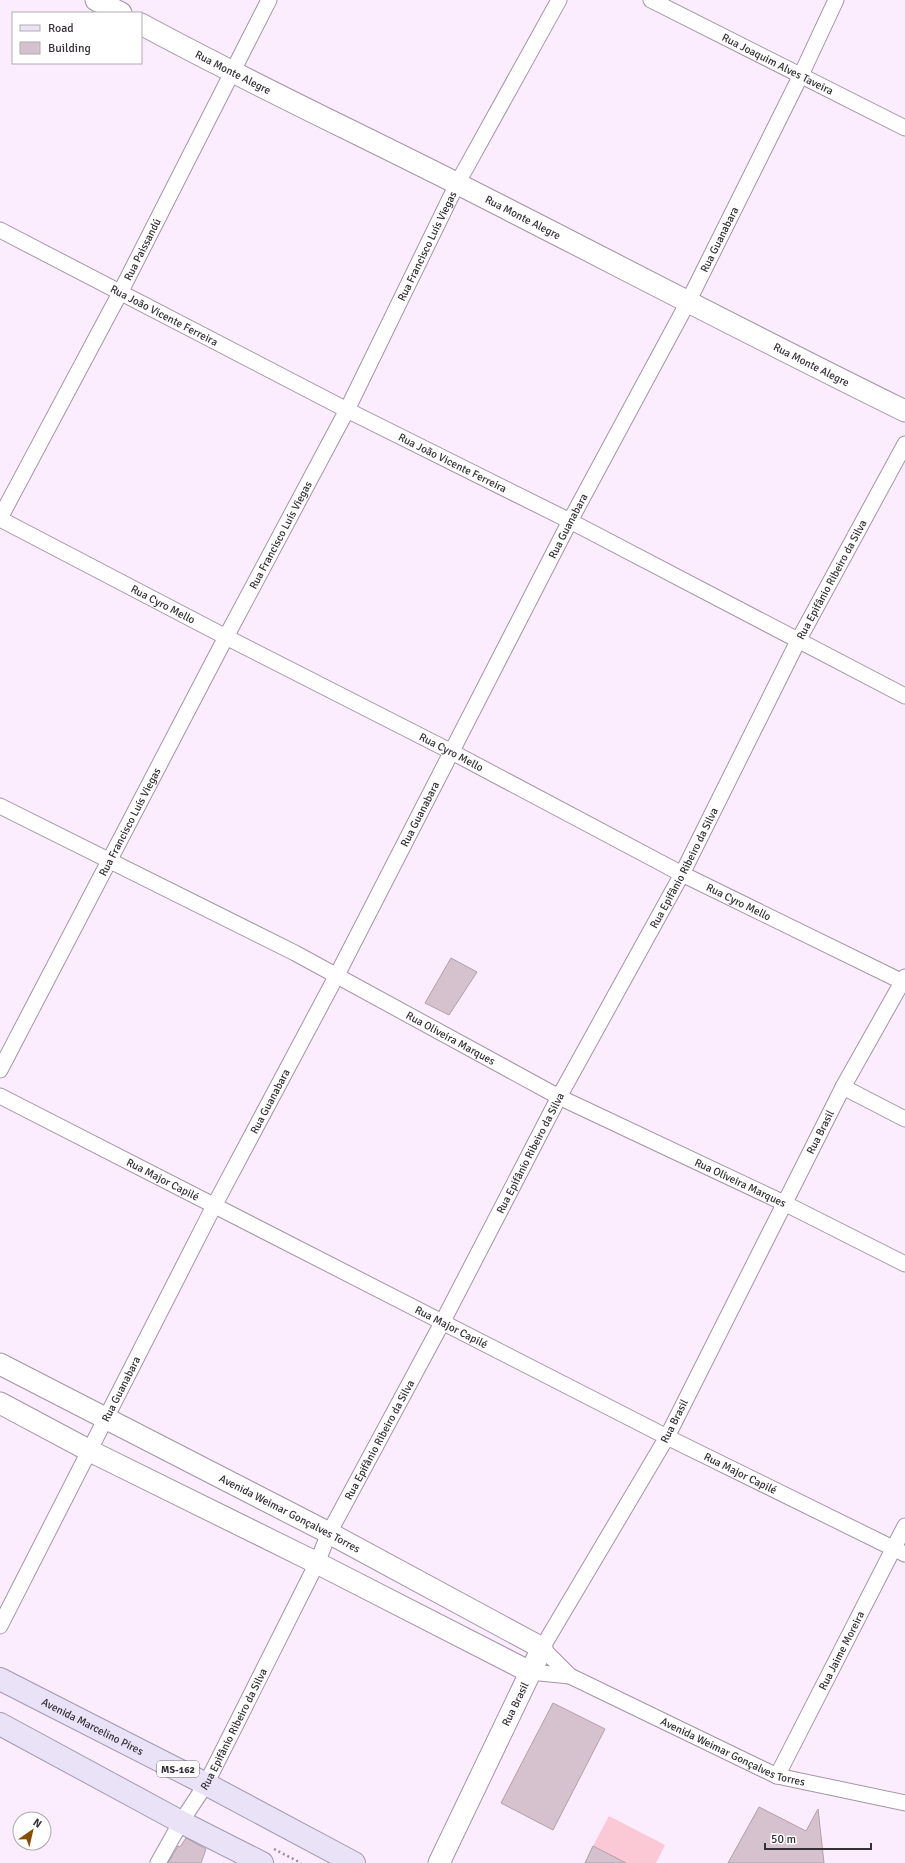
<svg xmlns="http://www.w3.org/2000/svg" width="905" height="1863" font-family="Signika,sans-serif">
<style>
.green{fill:#fac9d5}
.building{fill:#d6c2ce;stroke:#b09ea9}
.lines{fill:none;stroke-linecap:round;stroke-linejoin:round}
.street-casing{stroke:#a295a5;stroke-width:17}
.secondary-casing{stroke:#a295a5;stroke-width:23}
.primary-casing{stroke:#a298b2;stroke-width:24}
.path{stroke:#978e99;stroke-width:2.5;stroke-dasharray:2 3;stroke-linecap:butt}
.street{stroke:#fff;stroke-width:15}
.secondary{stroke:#fff;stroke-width:21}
.primary{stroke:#eae3f8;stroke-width:22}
.labels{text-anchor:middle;stroke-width:4;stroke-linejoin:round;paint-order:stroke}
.shield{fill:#fff;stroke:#726e72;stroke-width:1}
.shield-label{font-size:10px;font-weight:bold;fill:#353036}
.street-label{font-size:11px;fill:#353036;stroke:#fff}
</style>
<rect width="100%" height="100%" fill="#fbedfd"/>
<!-- green -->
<path class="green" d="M609 1816 665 1845 656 1863H626L593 1846Z"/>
<!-- building -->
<path class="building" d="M451 958 477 972 449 1015 425 1003Z
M553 1703 605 1729 553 1830 501 1803Z
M759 1807 806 1831 818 1809 824 1863H728Z
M186 1838 206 1849 201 1863H168L178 1846 180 1847Z
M593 1846 626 1863H585Z"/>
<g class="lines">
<!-- street casing -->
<g class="street-casing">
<g id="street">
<path id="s1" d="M651 0 905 128"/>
<path id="s2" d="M0 230 347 410 570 521 905 696"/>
<path id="s3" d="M0 518 120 293 269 0"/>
<path id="s4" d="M0 519 226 637 452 752 682 874 903 982 905 981"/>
<path id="s5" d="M0 806 295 953 559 1097 784 1203 905 1264"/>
<path id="s6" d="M905 977 843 1087 667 1437 542 1648 570 1676 777 1776 905 1803"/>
<path id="s7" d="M0 1070 226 637 347 410 457 184 559 0"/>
<path d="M843 1087 905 1119"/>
<path id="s8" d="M0 1096 667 1437 905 1554"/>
<path id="s9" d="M0 1626 214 1206 337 975 570 521 688 302 801 75 836 0"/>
<path d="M530 1672 570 1676"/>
<path id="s10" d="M777 1776 905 1526"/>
<path id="s11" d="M158 1863 181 1822 206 1784 317 1563 329 1533 442 1323 559 1097 682 874 798 641 905 444"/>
</g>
</g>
<!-- secondary casing -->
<g class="secondary-casing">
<g id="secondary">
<path d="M96 0 121 13"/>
<path id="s12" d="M141 24C244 80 351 130 456 183 606 259 754 337 905 411"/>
<path id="s13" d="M0 1364 329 1533 542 1648 439 1863"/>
<path d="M0 1403 90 1451 317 1563 530 1672"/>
</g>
</g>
<!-- primary casing -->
<g class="primary-casing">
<g id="primary">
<path id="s14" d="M0 1679 206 1784 354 1863"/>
<path d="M0 1724 181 1822 262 1863"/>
</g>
</g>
<!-- path -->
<path class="path" d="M274 1849 301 1863"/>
<!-- street -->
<use href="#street" class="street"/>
<!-- secondary -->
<use href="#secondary" class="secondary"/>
<!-- primary -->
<use href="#primary" class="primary"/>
</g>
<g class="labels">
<!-- shield labels -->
<rect class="shield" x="157" y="1761" width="42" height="16" rx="3"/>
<g class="shield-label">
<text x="178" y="1773">MS-162</text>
</g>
<!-- street labels -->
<g class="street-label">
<text dy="4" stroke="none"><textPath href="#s1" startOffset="142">Rua Joaquim Alves Taveira</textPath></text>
<text dy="4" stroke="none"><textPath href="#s12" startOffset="104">Rua Monte Alegre</textPath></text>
<text dy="4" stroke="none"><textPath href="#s12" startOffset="428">Rua Monte Alegre</textPath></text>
<text dy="4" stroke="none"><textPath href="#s9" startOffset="1562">Rua Guanabara</textPath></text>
<text dy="4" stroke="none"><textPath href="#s7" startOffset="928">Rua Francisco Luís Viegas</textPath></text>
<text dy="4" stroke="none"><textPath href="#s3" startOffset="304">Rua Paissandú</textPath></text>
<text dy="4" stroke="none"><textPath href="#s2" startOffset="185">Rua João Vicente Ferreira</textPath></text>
<text dy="4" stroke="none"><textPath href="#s12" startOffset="752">Rua Monte Alegre</textPath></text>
<text dy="4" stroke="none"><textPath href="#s2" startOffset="509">Rua João Vicente Ferreira</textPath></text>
<text dy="4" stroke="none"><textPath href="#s9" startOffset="1238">Rua Guanabara</textPath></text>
<text dy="4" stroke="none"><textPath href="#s7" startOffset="604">Rua Francisco Luís Viegas</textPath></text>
<text dy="4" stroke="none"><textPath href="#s11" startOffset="1450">Rua Epifânio Ribeiro da Silva</textPath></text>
<text dy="4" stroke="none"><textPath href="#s4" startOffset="184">Rua Cyro Mello</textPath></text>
<text dy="4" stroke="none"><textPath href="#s4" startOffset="508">Rua Cyro Mello</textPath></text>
<text dy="4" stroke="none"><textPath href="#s9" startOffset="914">Rua Guanabara</textPath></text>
<text dy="4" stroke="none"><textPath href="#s7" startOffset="280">Rua Francisco Luís Viegas</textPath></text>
<text dy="4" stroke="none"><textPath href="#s11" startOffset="1126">Rua Epifânio Ribeiro da Silva</textPath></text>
<text dy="4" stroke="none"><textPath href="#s4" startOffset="832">Rua Cyro Mello</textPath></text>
<text dy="4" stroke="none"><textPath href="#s5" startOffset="507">Rua Oliveira Marques</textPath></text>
<text dy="4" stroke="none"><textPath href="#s9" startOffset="590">Rua Guanabara</textPath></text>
<text transform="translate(820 1132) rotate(-63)" y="4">Rua Brasil</text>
<text dy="4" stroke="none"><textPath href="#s11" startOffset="802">Rua Epifânio Ribeiro da Silva</textPath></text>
<text dy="4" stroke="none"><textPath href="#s8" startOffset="183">Rua Major Capilé</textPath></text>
<text dy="4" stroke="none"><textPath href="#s5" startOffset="831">Rua Oliveira Marques</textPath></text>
<text dy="4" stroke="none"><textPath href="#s8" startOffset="507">Rua Major Capilé</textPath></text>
<text dy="4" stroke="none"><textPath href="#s9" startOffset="266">Rua Guanabara</textPath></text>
<text transform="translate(674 1421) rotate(-63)" y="4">Rua Brasil</text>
<text dy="4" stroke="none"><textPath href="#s11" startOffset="478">Rua Epifânio Ribeiro da Silva</textPath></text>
<text dy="4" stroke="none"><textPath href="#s8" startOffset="831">Rua Major Capilé</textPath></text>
<text dy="4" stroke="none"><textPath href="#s13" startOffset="326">Avenida Weimar Gonçalves Torres</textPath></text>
<text dy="4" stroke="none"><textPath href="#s10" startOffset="141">Rua Jaime Moreira</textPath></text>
<text transform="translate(515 1704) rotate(-64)" y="4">Rua Brasil</text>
<text dy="4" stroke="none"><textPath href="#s14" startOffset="104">Avenida Marcelino Pires</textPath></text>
<text dy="4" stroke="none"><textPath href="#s11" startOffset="154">Rua Epifânio Ribeiro da Silva</textPath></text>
<text dy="4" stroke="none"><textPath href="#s6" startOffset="983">Avenida Weimar Gonçalves Torres</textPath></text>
</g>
</g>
<!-- legend -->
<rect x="12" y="12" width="130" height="52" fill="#ffffff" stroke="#aeacaf"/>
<rect x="20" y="25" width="20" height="6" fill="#eae3f8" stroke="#aeacaf"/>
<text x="48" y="32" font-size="12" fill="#353036">Road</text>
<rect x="20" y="42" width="20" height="12" fill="#d6c2ce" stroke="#aeacaf"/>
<text x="48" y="52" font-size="12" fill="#353036">Building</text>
<!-- north arrow -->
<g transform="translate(32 1831) rotate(34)"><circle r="19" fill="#ffffff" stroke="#aeacaf"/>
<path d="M0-3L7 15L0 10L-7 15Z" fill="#874e02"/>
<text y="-6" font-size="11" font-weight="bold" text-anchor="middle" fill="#353036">N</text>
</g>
<!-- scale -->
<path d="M765 1843v6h106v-6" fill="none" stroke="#353036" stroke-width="2"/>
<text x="771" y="1843" font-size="12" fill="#353036" stroke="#ffffff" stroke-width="3" paint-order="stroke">50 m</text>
</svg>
